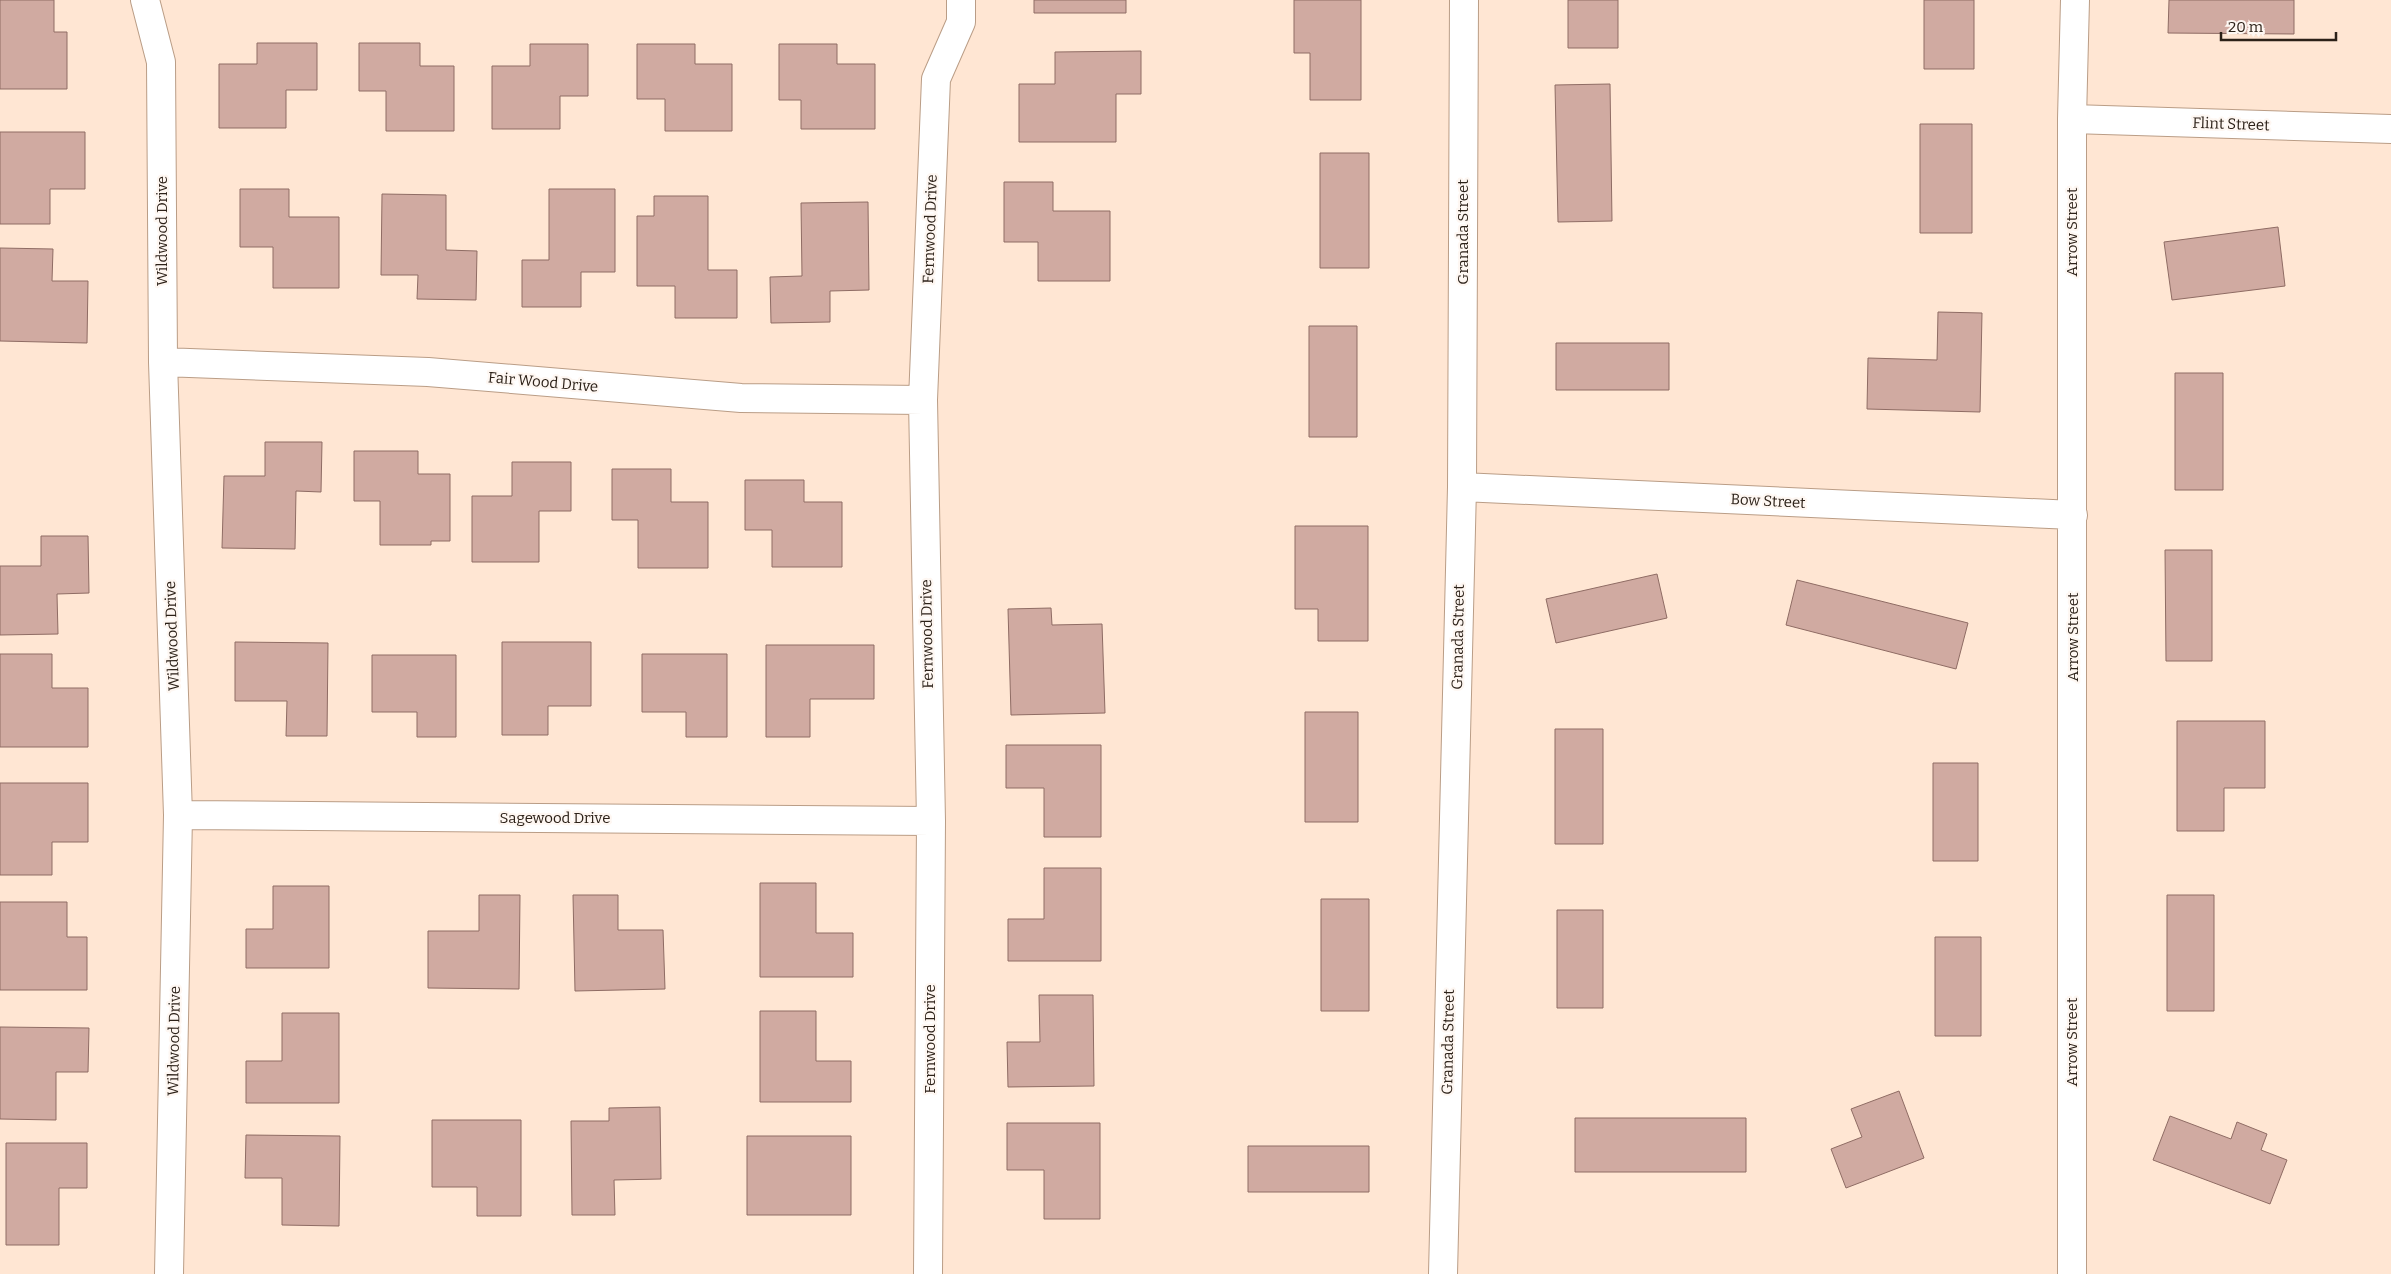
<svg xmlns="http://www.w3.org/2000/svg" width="2391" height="1274" font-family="Bitter,serif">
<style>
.building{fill:#d0aaa1;stroke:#8f6c64}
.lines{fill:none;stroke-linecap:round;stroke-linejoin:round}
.street-casing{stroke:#ba9d86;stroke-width:30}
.street{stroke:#fff;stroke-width:28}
.labels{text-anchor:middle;stroke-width:4.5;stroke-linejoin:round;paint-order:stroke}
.street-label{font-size:15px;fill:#2c2118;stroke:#fef7f2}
</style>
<rect width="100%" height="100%" fill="#ffe6d3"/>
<!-- building -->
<path class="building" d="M0 0H54V32H67V89H0Z
M1034 0H1126V13H1034Z
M1294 0H1361V100H1310V53H1294Z
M1568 0H1618V48H1568Z
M1924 0H1974V69H1924Z
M2169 0H2294V34L2168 33Z
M257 43H317V90H286V128H219V64H257Z
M359 43H420V66H454V131H386V91H359Z
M530 44H588V96H560V129H492V66H530Z
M637 44H695V64H732V131H665V99H637Z
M779 44H837V64H875V129H801V100H779Z
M1141 51V94H1116V142H1019V84H1055V52Z
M1610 84 1612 221 1558 222 1555 85Z
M1920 124H1972V233H1920Z
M0 132H85V189H50V224H0Z
M1320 153H1369V268H1320Z
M1004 182H1053V211H1110V281H1038V242H1004Z
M240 189H289V217H339V288H273V247H240Z
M549 189H615V272H581V307H522V260H549Z
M382 194 446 195V250L477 251 476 300 417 299 418 275H381Z
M654 196H708V270H737V318H675V286H637V216H654Z
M868 202 869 290 830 291V322L771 323 770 277 802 276 801 203Z
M2278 227 2285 286 2172 300 2164 242Z
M0 248 53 249 52 281H88L87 343 0 341Z
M1938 312 1982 313 1980 412 1867 409 1868 358 1937 360Z
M1309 326H1357V437H1309Z
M1556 343H1669V390H1556Z
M2175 373H2223V490H2175Z
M265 442H322L321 492 296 491 295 549 222 548 224 476H265Z
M354 451H418V474H450V541H431V545H380V501H354Z
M512 462H571V511H539V562H472V496H512Z
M612 469H671V502H708V568H638V520H612Z
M745 480H804V502H842V567H772V530H745Z
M1295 526H1368V641H1318V609H1295Z
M41 536H88L89 593 57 594 58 634 0 635V566H41Z
M2165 550H2212V661H2166Z
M1657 574 1667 618 1556 643 1546 599Z
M1797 580 1968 623 1956 669 1786 625Z
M1051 608 1052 625 1102 624 1105 713 1011 715 1008 609Z
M235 642 328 643 327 736H286L287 701H235Z
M502 642H591V706H548V735H502Z
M766 645H874V699H810V737H766Z
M0 654H52V688H88V747H0Z
M642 654H727V737H686V712H642Z
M372 655H456V737H417V712H372Z
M1305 712H1358V822H1305Z
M2177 721H2265V788H2224V831H2177Z
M1555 729H1603V844H1555Z
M1006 745H1101V837H1044V788H1006Z
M1933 763H1978V861H1933Z
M0 783H88V842H52V875H0Z
M1044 868H1101V961H1008V919H1044Z
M760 883H816V933H853V977H760Z
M273 886H329V968H246V929H273Z
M479 895H520L519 989 428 988V931H479Z
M573 895H618V930H663L665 989 575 991Z
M2167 895H2214V1011H2167Z
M1321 899H1369V1011H1321Z
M0 902H67V937H87V990H0Z
M1557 910H1603V1008H1557Z
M1935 937H1981V1036H1935Z
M1039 995H1093L1094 1086 1008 1087 1007 1042H1040Z
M760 1011H816V1061H851V1102H760Z
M282 1013H339V1103H246V1061H282Z
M0 1027 89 1028 88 1072H56V1120L0 1119Z
M1899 1091 1924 1158 1846 1188 1831 1149 1862 1137 1851 1109Z
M660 1107 661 1179 614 1180 615 1215H572L571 1121H609V1108Z
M2170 1116 2231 1139 2237 1122 2267 1134 2261 1150 2287 1160 2270 1204 2153 1160Z
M1575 1118H1746V1172H1575Z
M432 1120H521V1216H477V1187H432Z
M1007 1123H1100V1219H1044V1170H1007Z
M246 1135 340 1136 339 1226 282 1225V1178H245Z
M747 1136H851V1215H747Z
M6 1143H87V1188H59V1245H6Z
M1248 1146H1369V1192H1248Z"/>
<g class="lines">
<!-- street casing -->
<g class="street-casing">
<path id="street" d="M145 0 161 62 163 362 178 815 169 1274
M2072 119 2391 129
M163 362 428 372 741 398 923 400
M1462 487 2073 515
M178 815 931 821
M928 1274 931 821 923 400 936 79 961 22V0
M1443 1274 1462 487 1464 0
M2072 1274V119L2075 0"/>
</g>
<!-- street -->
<use href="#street" class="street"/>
</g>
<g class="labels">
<!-- street labels -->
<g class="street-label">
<text transform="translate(2231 124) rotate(2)" y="5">Flint Street</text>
<text transform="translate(930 229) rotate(-88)" y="5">Fernwood Drive</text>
<text transform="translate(162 231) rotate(-90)" y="5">Wildwood Drive</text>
<text transform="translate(1463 232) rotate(-90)" y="5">Granada Street</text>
<text transform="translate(2072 232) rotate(-90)" y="5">Arrow Street</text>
<text transform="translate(543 382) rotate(5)" y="5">Fair Wood Drive</text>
<text transform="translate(1768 501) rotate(3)" y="5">Bow Street</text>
<text transform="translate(927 634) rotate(-91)" y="5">Fernwood Drive</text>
<text transform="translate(172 636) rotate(-92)" y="5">Wildwood Drive</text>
<text transform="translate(1458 637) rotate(-89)" y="5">Granada Street</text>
<text transform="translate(2073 637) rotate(-90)" y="5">Arrow Street</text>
<text x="555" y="823">Sagewood Drive</text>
<text transform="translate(930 1039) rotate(-90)" y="5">Fernwood Drive</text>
<text transform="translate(174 1041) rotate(-89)" y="5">Wildwood Drive</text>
<text transform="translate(1448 1042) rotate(-89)" y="5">Granada Street</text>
<text transform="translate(2072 1042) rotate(-90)" y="5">Arrow Street</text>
</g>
</g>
<!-- scale -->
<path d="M2221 32v8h115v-8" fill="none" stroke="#2c2118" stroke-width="2.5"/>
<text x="2228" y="32" font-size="15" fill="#2c2118" stroke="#fef7f2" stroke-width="4" paint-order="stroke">20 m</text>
</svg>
